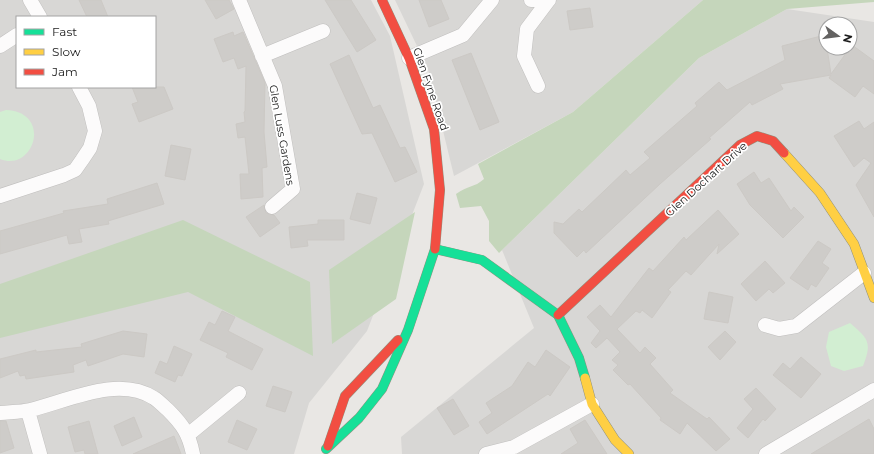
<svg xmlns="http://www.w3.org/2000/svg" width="874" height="454" font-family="Montserrat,sans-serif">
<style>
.residential{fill:#d8d7d5;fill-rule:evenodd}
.forest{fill:#c5d6bb}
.park{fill:#d2eed2}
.building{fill:#ceccc9;stroke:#ccc9c5}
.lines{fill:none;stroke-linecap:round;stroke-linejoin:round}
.street-casing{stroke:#c0bfbe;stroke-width:15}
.fast-casing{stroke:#90917e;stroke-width:10}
.slow-casing{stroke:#90917e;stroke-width:10}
.jam-casing{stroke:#90917e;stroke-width:10}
.street{stroke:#fcfbfb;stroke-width:14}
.fast{stroke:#16e098;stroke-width:9}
.slow{stroke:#ffcf43;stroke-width:9}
.jam{stroke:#f24e42;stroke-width:9}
.labels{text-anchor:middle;stroke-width:3.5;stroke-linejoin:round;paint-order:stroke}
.street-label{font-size:11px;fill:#1b1b1b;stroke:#fff}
</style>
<rect width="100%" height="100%" fill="#e9e7e4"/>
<!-- residential -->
<path class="residential" d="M0 0H371L390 36 424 184 367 331 309 403 294 454H0ZM17 17H155V87H17Z
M395 0H703L573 112 454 176 428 69Z
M787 9 874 22V454H402L401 437 534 328 502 250 699 58ZM826 24H850V48H826Z"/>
<!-- forest -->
<path class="forest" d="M703 0H874V2L787 9 699 58 499 253 489 241V221L481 206 460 208 456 194C468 185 474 188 484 179L478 164 573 112Z
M415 212 396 299 332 344 329 270Z
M183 220 310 282 313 356 188 292 0 338V284Z"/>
<!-- park -->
<path class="park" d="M6 110C53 112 34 173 0 159V112Z
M850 323C869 339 872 343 863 366L844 371 831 366 826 347 829 332Z"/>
<!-- building -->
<path class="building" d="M79 0H101L108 17H87Z
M205 0H229L234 9 216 19Z
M325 0H351L376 40 357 52Z
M419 0H441L449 19 429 27Z
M590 8 593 27 570 30 567 11Z
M233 32 234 36 243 32 265 83 264 132 267 167 262 168 263 197 241 199 240 174H249L245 137 238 138 236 124 245 122 244 112 245 111 246 66 238 69 234 58 223 62 214 39Z
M825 35 826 48H827L831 74 852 45 874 61V94L863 86 855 97 829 78 831 75 780 84 783 89 752 105 750 102 709 138 711 139 660 184 586 253 584 250 577 257 554 233V222L563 224 579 209 582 212 626 170 630 175 650 158 644 152 697 106 695 103 719 82 727 90 785 60 782 46Z
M471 53 499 122 480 130 452 60Z
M349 55 373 108 380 105 400 148 405 147 417 172 395 182 372 133 362 134 330 64Z
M132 87H164L173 109 139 122 132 104 138 102Z
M859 121 864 129 874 122V217L856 185 871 163 864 158 854 167 834 136Z
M171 145 191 149 185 180 165 176Z
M754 172 761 183 769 178 791 211 794 207 804 217 783 238 750 205 737 184Z
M157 183 164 204 108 221 109 224 79 229 82 242 69 244 67 235 0 254V231L64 213 63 211 108 204 107 199Z
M357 193 377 198 370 224 350 219Z
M264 205 266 213 274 215 280 223 260 237 246 217Z
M718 210 739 234 717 254 719 244 691 275 686 271 668 290 671 292 652 318 642 310 640 313 636 311 617 329 640 353 645 347 656 358 650 364 673 390 670 393 707 419 709 417 730 439 716 451 687 423 680 434 660 420 661 418 630 384 628 385 613 370 618 365 612 360 620 352 607 338 596 348 591 343 600 331 587 317 600 305 611 317 649 268 653 271 684 237 686 240Z
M318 220H344V240H307L308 246 291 248 289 227 318 224Z
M818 241 831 249 822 263 829 268 816 287 811 284 808 290 790 278Z
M765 261 785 283 773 293 769 289 756 301 741 284Z
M709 292 733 297 728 323 704 319Z
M222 311 235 317 228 331 263 349 252 370 226 357 228 353 200 340 209 322 215 325Z
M123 331 147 334 144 357 123 354 88 366 86 360 73 365 74 372 26 379 25 375 20 376 18 371 0 378V359L36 350V352L82 347 81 344Z
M725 331 736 342 720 360 708 347Z
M174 346 192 354 182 376 178 375 175 382 155 373 160 361 167 364Z
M546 350 570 367 550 396 548 394 487 434 479 422 492 413 486 403 512 386 528 362 535 367Z
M801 357 821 374 801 398 773 375 783 363 790 369Z
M273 386 292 392 285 412 266 406Z
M756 388 776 409 765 421 763 419 748 438 737 428 753 409 744 399Z
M453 399 469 426 454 435 437 408Z
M134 417 142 437 122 446 114 426Z
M869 419 874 429V454H811Z
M237 420 257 429 247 450 228 442Z
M585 420 607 454H561L578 443 570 429Z
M0 421H6L14 448 0 453Z
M89 421 98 454H85L84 450 75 452 68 427Z
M174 436 181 454H133Z"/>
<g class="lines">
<!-- street casing -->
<g class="street-casing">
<path id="street" d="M30 0 40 17
M239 0 275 86 293 189 272 207
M531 0H549
M0 46 17 35
M262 56 323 31
M409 58 463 35 492 0
M538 86 524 56 527 29 548 1
M0 196 64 175 75 170 82 160 90 148 95 131 89 106 79 87
M765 325 779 329 796 326 864 273
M28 411 40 454
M0 413C10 412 21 412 30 410 68 401 118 375 154 398 159 401 163 406 168 410 183 425 189 434 193 454
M189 434 239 393
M486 454 514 447 592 404
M766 454 874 390"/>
</g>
<!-- fast casing -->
<g class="fast-casing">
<path id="fast" d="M435 249 482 260 558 315 579 358 585 378
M326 449 359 418 382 389 408 330 435 249"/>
</g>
<!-- slow casing -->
<g class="slow-casing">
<path id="slow" d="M784 153 820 193 854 244 874 298
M585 378 592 404 615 440 629 454"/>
</g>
<!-- jam casing -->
<g class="jam-casing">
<path id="jam" d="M382 0 409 58 434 129 440 190 435 249
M558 315 740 145 757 136 773 141 784 153
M328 446 345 396 398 340"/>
</g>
<!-- street -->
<use href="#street" class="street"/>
<!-- fast -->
<use href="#fast" class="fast"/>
<!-- slow -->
<use href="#slow" class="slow"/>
<!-- jam -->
<use href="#jam" class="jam"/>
</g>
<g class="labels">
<!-- street labels -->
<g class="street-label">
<text transform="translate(431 89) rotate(71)" y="4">Glen Fyne Road</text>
<text transform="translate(282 135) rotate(80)" y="4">Glen Luss Gardens</text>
<text transform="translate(706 179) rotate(-42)" y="4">Glen Dochart Drive</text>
</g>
</g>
<!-- legend -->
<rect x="16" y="16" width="140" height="72" fill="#ffffff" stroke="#a4a4a4"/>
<rect x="24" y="29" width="20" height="6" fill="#16e098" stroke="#a4a4a4"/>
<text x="52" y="36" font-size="12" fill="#1b1b1b">Fast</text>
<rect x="24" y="49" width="20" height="6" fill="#ffcf43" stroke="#a4a4a4"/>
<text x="52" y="56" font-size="12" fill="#1b1b1b">Slow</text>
<rect x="24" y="69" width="20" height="6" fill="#f24e42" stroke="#a4a4a4"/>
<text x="52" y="76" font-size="12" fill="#1b1b1b">Jam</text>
<!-- north arrow -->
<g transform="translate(838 36) rotate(104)"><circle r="19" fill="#ffffff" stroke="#a4a4a4"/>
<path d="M0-3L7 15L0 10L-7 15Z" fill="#636261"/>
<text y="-6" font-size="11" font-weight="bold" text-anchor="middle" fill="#1b1b1b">N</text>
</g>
</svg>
